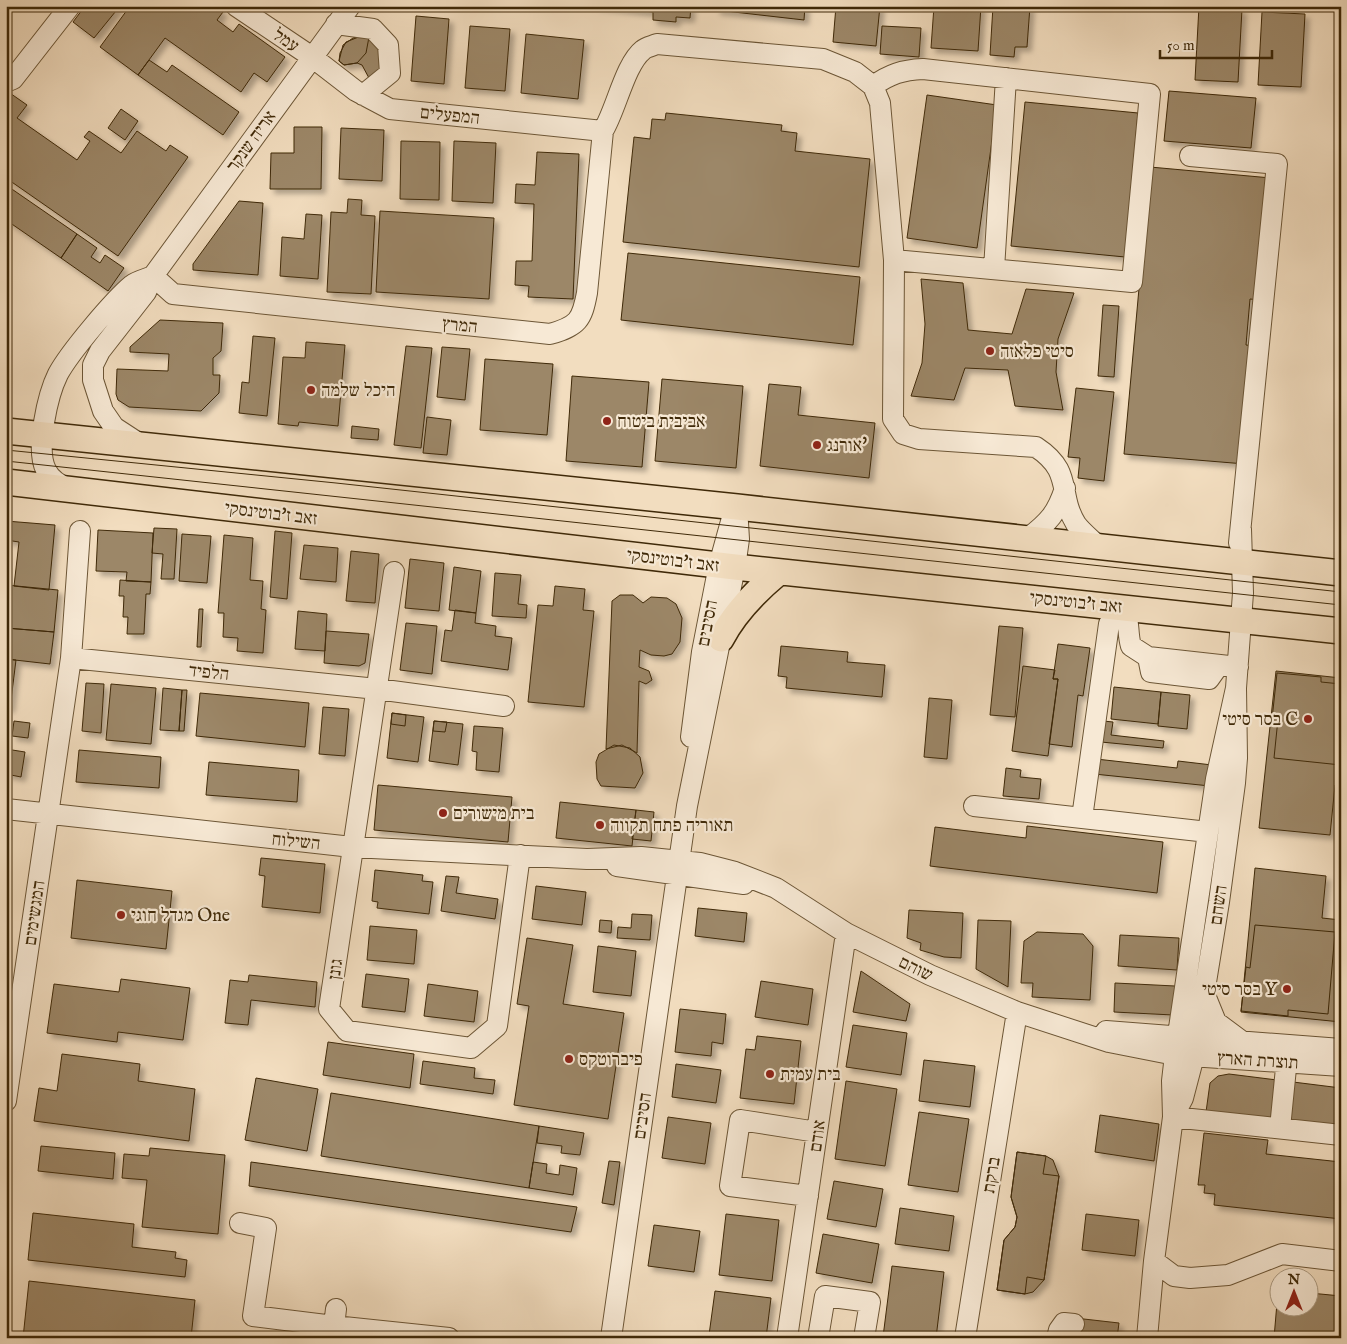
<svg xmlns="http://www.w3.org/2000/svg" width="1347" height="1344" font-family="'IM FELL English','Frank Ruhl Libre',serif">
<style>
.building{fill:#9c8767;stroke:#3f2908;filter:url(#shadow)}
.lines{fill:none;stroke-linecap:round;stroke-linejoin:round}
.minor-casing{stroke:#6c5636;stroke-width:22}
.major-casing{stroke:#3f2908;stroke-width:28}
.minor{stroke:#f7e9d5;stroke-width:20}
.major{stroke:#f2ddbf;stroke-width:25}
.tram{stroke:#3f2908;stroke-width:1}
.poi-dot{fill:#8f2418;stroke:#f7e9d5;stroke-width:2}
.labels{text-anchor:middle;stroke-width:4.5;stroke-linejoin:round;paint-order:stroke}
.street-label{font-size:18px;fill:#3f2908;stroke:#f7e9d5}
.poi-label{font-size:18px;fill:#3f2908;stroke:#f7e9d5;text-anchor:start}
</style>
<defs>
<filter id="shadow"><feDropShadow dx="4.5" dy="4.5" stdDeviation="2.5" flood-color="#0004"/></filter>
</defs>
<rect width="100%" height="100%" fill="#f2ddbf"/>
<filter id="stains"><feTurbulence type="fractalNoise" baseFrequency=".004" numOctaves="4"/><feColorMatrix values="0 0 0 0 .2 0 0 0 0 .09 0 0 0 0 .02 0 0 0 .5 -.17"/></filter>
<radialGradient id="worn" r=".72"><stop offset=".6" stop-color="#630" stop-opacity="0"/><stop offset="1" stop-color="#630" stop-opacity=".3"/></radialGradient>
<!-- building -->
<path class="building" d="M85 6H120L94 38 73 22Z
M130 6H215L223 12 217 20 233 32 239 24 285 57 267 82 254 73 241 92 165 38 138 75 100 47Z
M596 6H691L690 18 676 17V22L653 20V12Z
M716 6H805L804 20 716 10Z
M836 6H880L876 46 833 42Z
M934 6H981L978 51 931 48Z
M993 6H1030L1027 47H1015L1014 57 990 55Z
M1199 6 1242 9 1238 82 1195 80Z
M1262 12 1305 14 1301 87 1258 85Z
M416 16 449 19 444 84 411 81Z
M470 26 510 29 505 91 465 88Z
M882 26 921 28 919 57 880 54Z
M526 34 584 40 578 99 521 93Z
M361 36 376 40 385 63 376 77 369 78 362 65 357 63 344 65 339 61 340 53 346 42Z
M361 36 369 37 366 53 357 63 344 65 339 61 343 45 353 38Z
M149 60 167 72 172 65 239 112 223 135 138 75Z
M7 91 27 105 17 118 77 160 90 141 84 137 89 131 121 153 137 131 166 151 170 145 188 157 118 256 6 178Z
M1169 91 1256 98 1251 148 1164 141Z
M927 95 997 105 977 248 907 238Z
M1025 102 1138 113 1125 257 1011 246Z
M121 109 138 121 125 140 108 128Z
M666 113 782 125 781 131 797 133 795 151 870 159 859 267 623 242 634 137 650 139 652 119 665 120Z
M294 127H322L321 189H270L271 153H294Z
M341 128 384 130 382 181 339 179Z
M401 141 440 142 439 200 400 199Z
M454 141 496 143 493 203 452 201Z
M537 152 579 154 573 299 528 297 529 286 515 285 516 261H532L534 204 515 203 516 184 535 185Z
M1150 167 1271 178 1260 300 1250 299 1246 345 1255 346 1245 464 1124 454Z
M6 185 77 234 61 258 6 220Z
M348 199 362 200 361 215 375 216 371 294 327 292 331 212 347 213Z
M239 201 263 203 258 275 193 270V264Z
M380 211 494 218 489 299 376 292Z
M306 214 322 215 318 279 280 276 282 237 304 239Z
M77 234 97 248 91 257 100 263 105 255 124 268 108 291 61 258Z
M628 253 860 277 853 345 621 320Z
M921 279 963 283 968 330 1012 334 1026 289 1074 293 1058 339 1056 372 1063 410 1015 406 1008 370 965 368 954 400 911 396 922 363 925 324Z
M1103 305 1119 306 1114 377 1098 376Z
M160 320 223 323 221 351 213 358V375H220L219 393 201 411 129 407 118 400 116 394 117 369 168 371 169 354 130 352V347Z
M253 336 275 338 267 416 239 413 242 382 249 383Z
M306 342 345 345 338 426 299 422 298 426 278 424 283 357 305 358Z
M406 346 432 348 421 448 394 445Z
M442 347 470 349 465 400 437 397Z
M485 359 553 364 547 435 480 430Z
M572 376 649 382 642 467 566 461Z
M662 379 743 386 736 468 655 461Z
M769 384 801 387 798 415 875 423 869 478 760 466Z
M1076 388 1114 392 1104 481 1078 478 1080 458 1068 457Z
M427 417 451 420 447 455 423 453Z
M352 426 379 429 378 440 351 438Z
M6 521 55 525 49 590 14 586 19 542 6 540Z
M154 528 177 529 174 579H161L163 554 152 553Z
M98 530 153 533 151 582 126 581 127 572 96 571Z
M275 531 292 533 287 599 270 597Z
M182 534 211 536 207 583 179 581Z
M224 535 253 538 250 580 263 581 261 609 266 610 263 653 237 651 238 638 223 637 224 613H218Z
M304 545 338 548 336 582 300 579Z
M351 551 379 554 375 603 346 601Z
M410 559 444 563 439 611 405 608Z
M454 567 481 571 476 613 449 610Z
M495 573 521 575 518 604 527 605 526 618 492 616Z
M120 580 151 582 150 594H146L144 634H127L128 617H123L124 596H119Z
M6 585 58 590 54 632 6 628Z
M555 586 585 589 583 610 594 611 584 707 528 702 538 605 553 606Z
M620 595H633L643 603 651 597 667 598 676 604 682 618 680 642 672 654 664 656 651 655 640 650 639 667 649 671 652 680 646 684 639 681 637 753 622 745 606 749 612 601Z
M199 609H203L201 647H197Z
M455 610 476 613 475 623 496 626 495 636 512 638 508 670 441 661 445 630 452 631Z
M298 611 327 614 325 651 295 649Z
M406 623 437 626 432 674 400 670Z
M999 626 1023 628 1015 717 990 715Z
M6 628 54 632 50 664 6 659Z
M326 631 369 634 365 663 359 666 324 663Z
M1058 644 1090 648 1083 696 1078 695 1072 747 1049 744 1058 679H1053Z
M781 646 848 652 847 662 885 665 882 697 786 688 787 677 778 676Z
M6 659 16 660 10 708H6Z
M1023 666 1055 670 1053 679H1058L1048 756 1012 751Z
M1276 671 1341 678V786L1335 785 1330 835 1259 828Z
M1277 673 1321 677V682L1341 684V765L1274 758 1278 719H1272Z
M86 683 104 684 101 733 82 731Z
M111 684 156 688 151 744 106 740Z
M1114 687 1161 692 1158 724 1111 719Z
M163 688 182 690 179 731 160 730Z
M182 690H187L184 731H179Z
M1161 692 1190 695 1187 729 1158 726Z
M200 693 309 703 305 747 196 736Z
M929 698 952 700 947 759 924 757Z
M323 707 349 709 345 756 319 754Z
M392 713 424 717 418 762 387 758Z
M392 713 406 715 405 726 391 724Z
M14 721 30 723 28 738 12 736Z
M434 721 463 724 458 765 429 761Z
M434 721 447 722 445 732 433 731Z
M1103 721 1113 722 1111 735 1164 741 1163 748 1101 742Z
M474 726 503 728 499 772 476 770 477 752 472 751Z
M614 745 630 748 640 757 643 773 635 788 601 786 597 779 596 762 599 754Z
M6 749 25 752 21 777 6 774Z
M79 750 161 757 159 788 76 782Z
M1096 759 1177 768 1178 761 1212 765 1210 786 1094 774Z
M209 762 299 770 297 802 206 795Z
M1006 768 1021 770 1020 777 1041 779 1039 799 1003 796Z
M378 785 512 797 508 842 374 830Z
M560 802 636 810 632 846 556 838Z
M636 810 654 812 651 841 632 839Z
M1027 826 1163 842 1157 893 930 866 935 827 1026 838Z
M261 858 325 864 320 913 262 907 265 876 259 875Z
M1255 868 1326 876 1322 918 1341 920V1022L1241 1012Z
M375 870 423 875 422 881 433 882 429 914 377 908 378 902 372 901Z
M446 876 459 877 456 893 498 899 495 919 441 911Z
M77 880 172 891 166 949 71 938Z
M536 886 586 892 582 925 532 919Z
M698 908 747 913 744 942 695 936Z
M909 910 963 913 961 958 944 957 920 950 921 943 907 938Z
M632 914 652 915 650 940 617 938 618 927 631 928Z
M600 920 612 921 611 933 599 932Z
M978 920 1011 921 1008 987 976 969Z
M1255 925 1335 932 1328 1014 1288 1010V1016L1241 1011 1246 967 1250 968Z
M370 926 417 930 414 964 367 960Z
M1037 932 1083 934 1093 946 1090 1000 1032 997 1033 983H1021L1024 941Z
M1120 935 1179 938 1177 970 1118 966Z
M527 938 573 945 563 1004 624 1013 608 1119 514 1105 529 1006 517 1004Z
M598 946 636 951 631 996 593 992Z
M861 971 910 1004 906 1021 853 1012Z
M366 974 409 979 405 1012 362 1007Z
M249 975 317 982 315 1007 251 1000 248 1025 225 1023 230 980 248 982Z
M121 979 190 988 183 1040 118 1032 117 1042 47 1033 54 984 119 992Z
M761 981 813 989 808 1025 755 1017Z
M1115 983 1175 986 1173 1015 1114 1012Z
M428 984 478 991 474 1022 424 1016Z
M680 1009 726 1014 723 1044 712 1042 711 1056 675 1052Z
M853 1025 907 1033 901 1075 846 1067Z
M757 1036 801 1041 794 1104 740 1098 746 1049 755 1050Z
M328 1042 414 1054 410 1088 323 1075Z
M62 1054 140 1064 138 1081 195 1089 189 1141 34 1121 39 1088 57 1091Z
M924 1060 975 1066 970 1107 919 1101Z
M423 1061 475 1068 474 1078 495 1080 493 1094 420 1084Z
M676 1064 721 1070 716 1103 672 1097Z
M1229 1074 1277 1080 1271 1121 1206 1112 1210 1083 1218 1076Z
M256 1078 318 1089 307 1151 245 1140Z
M846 1081 897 1089 885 1166 835 1159Z
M1293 1082 1341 1088V1128L1288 1122Z
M331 1093 539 1126 529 1188 321 1156Z
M919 1112 969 1119 958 1192 908 1185Z
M1100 1115 1159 1124 1154 1161 1095 1152Z
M668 1117 711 1123 705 1164 662 1158Z
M539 1126 584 1133 580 1155 561 1153 562 1146 537 1143Z
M1204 1133 1268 1140 1266 1154 1341 1162V1219L1214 1205 1215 1194 1204 1193 1205 1185H1198Z
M41 1146 115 1153 113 1179 38 1171Z
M150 1148 225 1155 218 1234 142 1227 147 1180 122 1178 124 1154 149 1156Z
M1017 1152 1046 1156 1053 1160 1059 1176 1044 1280 1033 1292 1025 1294 997 1290 1004 1240 1015 1227 1017 1217 1011 1197Z
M1017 1152 1046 1156 1043 1174 1059 1176 1044 1280 1027 1277 1025 1294 997 1290 1004 1240 1015 1227 1017 1217 1011 1197Z
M609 1161 620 1162 614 1205 602 1203Z
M251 1162 577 1207 571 1232 249 1186Z
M533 1162 547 1164 546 1173 559 1175 560 1165 577 1168 573 1195 529 1188Z
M834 1181 883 1189 876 1227 827 1219Z
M900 1208 954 1216 949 1251 895 1244Z
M33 1213 134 1224 132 1247 176 1252 175 1258 187 1260 185 1277 28 1260Z
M726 1214 779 1220 772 1281 719 1275Z
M1086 1214 1139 1220 1135 1256 1082 1250Z
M654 1225 700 1231 694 1272 648 1266Z
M823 1234 879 1244 872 1283 816 1273Z
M892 1266 944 1272 936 1338 883 1337Z
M29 1281 195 1300 191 1338H23Z
M715 1291 771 1298 766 1338 709 1335Z
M1278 1291 1280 1306H1310V1293L1341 1296V1338H1274Z
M1075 1318 1119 1323 1117 1338H1073Z"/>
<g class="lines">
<!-- minor casing -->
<g class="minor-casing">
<path id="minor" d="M236 6 312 57 356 91 390 109 603 131
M336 24 373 29 388 45 390 73 363 95
M6 82 13 79 70 6
M873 86C890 74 902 70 923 69L1150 94 1132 282 894 260
M1190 156 1277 164 1239 543
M994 269 1006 78
M153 276 173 294 550 334C578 326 582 320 587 293L603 131C616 110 625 64 643 50 646 47 652 46 657 44L823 59 855 72 873 86 880 103 894 260 893 419 903 434 919 439 1036 447C1074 472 1057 493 1076 524 1082 532 1091 539 1098 546
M140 444 114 427 103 411 93 380V365L100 351 146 292 153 276 350 6
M69 489C59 485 51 480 46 470 35 449 48 394 58 374 70 352 113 301 132 285 137 281 146 279 153 276
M1028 538C1049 522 1057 513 1065 488
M394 572 329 1009 347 1031 471 1048 497 1026 520 855
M1124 607C1130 620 1127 633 1131 646L1148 657 1238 667
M1148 657 1151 672 1209 679 1219 665
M71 658 377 689 504 706
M691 737 702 652 719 565 732 518
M974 806 1208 832
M6 809 352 847 587 859 641 857 700 863 735 872 776 888 846 933 930 975 1017 1012 1109 1042 1175 1055 1341 1066
M1082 818 1109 624
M617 866 744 884
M1205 995 1216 1022 1243 1042
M1106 1031 1341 1049
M6 1101 71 658 80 531
M1174 1115 1183 1098 1194 1056 1219 902 1235 783 1237 758 1236 688 1243 593 1241 529
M1173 1117 1341 1135
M1280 1128 1287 1058
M808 1196 730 1186 740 1120 817 1132
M240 1223 266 1228 253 1316 334 1326 336 1309
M1154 1261 1174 1276 1190 1278 1228 1275 1282 1254 1341 1261
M332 1338 334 1326 449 1338
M611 1338 687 806 735 567 739 539 737 507
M787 1338 846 933
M818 1338 825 1296 870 1302 864 1338
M965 1338 1017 1012
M1057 1338 1059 1330 1064 1323 1074 1324
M1147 1338 1154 1261 1173 1117 1172 1081 1175 1055 1216 779 1236 688"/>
</g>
<!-- major casing -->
<g class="major-casing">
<path id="major" d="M6 431 737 507 1341 573
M6 482 735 567 1341 631
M721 639C735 612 756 591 779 572"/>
</g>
<!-- minor -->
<use href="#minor" class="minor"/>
<!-- major -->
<use href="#major" class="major"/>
<!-- tram -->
<path class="tram" d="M6 450 336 483 1341 592
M6 461 1341 605"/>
</g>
<!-- markers -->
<g class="poi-dot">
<circle cx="990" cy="351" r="5"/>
<circle cx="311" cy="390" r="5"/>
<circle cx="607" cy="421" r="5"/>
<circle cx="817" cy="445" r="5"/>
<circle cx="1308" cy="719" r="5"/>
<circle cx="443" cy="813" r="5"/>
<circle cx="600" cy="825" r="5"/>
<circle cx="121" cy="915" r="5"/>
<circle cx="1287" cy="989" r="5"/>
<circle cx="569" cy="1059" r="5"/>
<circle cx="770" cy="1074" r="5"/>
</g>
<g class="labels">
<!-- street labels -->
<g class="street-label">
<text transform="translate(286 40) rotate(34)" y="6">עמל</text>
<text transform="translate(450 115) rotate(6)" y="6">המפעלים</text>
<text transform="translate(251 141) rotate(-54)" y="6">אריה שנקר</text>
<text transform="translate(460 325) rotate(6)" y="6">המרץ</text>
<text transform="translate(271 513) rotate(7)" y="6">זאב ז'בוטינסקי</text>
<text transform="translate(673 560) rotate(7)" y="6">זאב ז'בוטינסקי</text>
<text transform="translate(1076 602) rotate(6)" y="6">זאב ז'בוטינסקי</text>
<text transform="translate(707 623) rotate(-79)" y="6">הסיבים</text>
<text transform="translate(209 672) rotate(6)" y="6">הלפיד</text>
<text transform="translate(296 841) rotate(6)" y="6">השילוח</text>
<text transform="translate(1218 905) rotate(-82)" y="6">השחם</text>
<text transform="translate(34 913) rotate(-82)" y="6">המגשימים</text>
<text transform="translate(916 968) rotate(26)" y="6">שוהם</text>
<text transform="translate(335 969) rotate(-82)" y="6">גונן</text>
<text transform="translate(1258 1060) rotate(4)" y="6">תוצרת הארץ</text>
<text transform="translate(642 1116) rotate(-82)" y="6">הסיבים</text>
<text transform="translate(817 1136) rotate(-82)" y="6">אודם</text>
<text transform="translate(991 1175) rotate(-81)" y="6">ברקת</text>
</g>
<!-- poi labels -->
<g class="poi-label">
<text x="1000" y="357">סיטי פלאזה</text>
<text x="321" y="396">היכל שלמה</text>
<text x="617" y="427">אביבית ביטוח</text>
<text x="827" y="451">אורנג'</text>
<text x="1298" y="725" text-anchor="end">בסר סיטי C</text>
<text x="453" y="819">בית מישורים</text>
<text x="610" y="831">תאוריה פתח תקווה</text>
<text x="131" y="921">מגדל חוגי One</text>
<text x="1277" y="995" text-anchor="end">בסר סיטי Y</text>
<text x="579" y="1065">פיברוטקס</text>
<text x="780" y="1080">בית עמית</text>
</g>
</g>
<!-- margin -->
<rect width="1347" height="1344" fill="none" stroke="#f2ddbf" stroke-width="25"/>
<rect x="8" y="8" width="1332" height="1329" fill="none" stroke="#3f2908" stroke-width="2.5"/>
<rect x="12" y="12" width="1322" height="1319" fill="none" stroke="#3f2908"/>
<!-- north arrow -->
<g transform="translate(1294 1292)"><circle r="24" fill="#f7e9d5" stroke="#ad9c83"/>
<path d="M0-4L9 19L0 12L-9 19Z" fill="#8f2418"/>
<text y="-8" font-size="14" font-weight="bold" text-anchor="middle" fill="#3f2908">N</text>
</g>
<!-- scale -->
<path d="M1160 50v8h112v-8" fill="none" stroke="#3f2908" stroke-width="2.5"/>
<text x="1167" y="50" font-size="15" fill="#3f2908" stroke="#f7e9d5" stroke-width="4" paint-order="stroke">50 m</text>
<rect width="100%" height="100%" filter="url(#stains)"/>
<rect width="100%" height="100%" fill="url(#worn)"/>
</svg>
